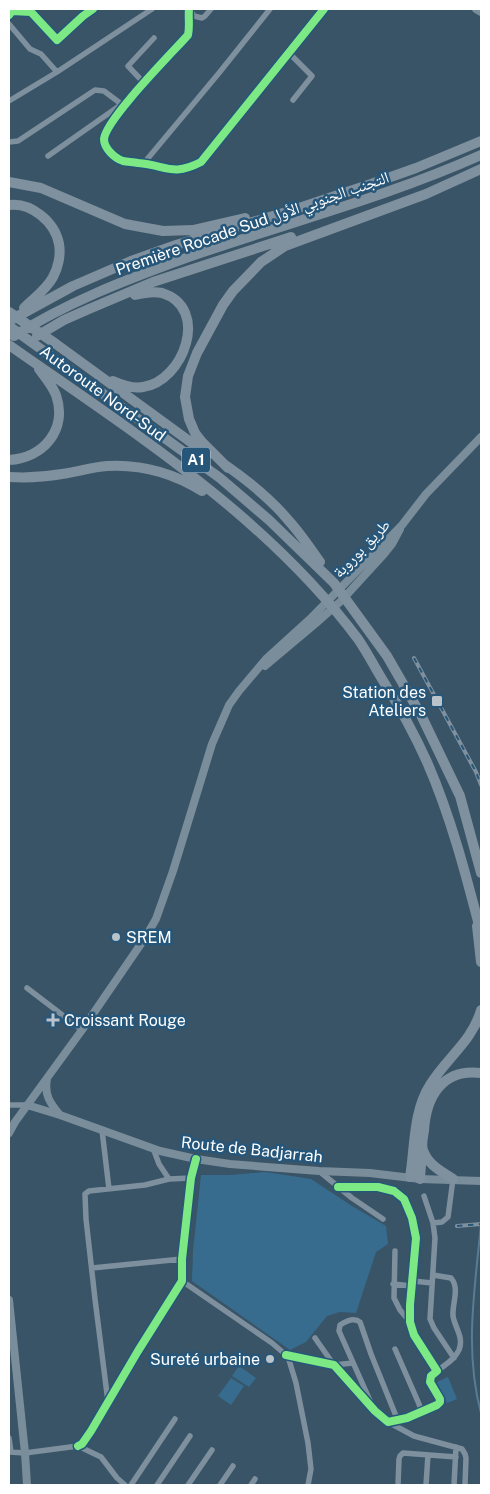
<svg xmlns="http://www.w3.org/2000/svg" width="490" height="1494" font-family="'Public Sans','Noto Naskh Arabic',sans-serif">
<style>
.pitch{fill:#376c8f}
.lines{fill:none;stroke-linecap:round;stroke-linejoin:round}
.stream{stroke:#597c94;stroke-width:2}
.street{stroke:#7e909e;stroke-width:5.5}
.secondary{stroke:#7a8d9a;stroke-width:8}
.highway{stroke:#7f909e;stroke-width:10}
.rail-casing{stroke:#7f909e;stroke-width:4}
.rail{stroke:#26577a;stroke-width:2;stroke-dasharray:5.5;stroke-linecap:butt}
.cycleway-casing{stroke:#26577a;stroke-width:11}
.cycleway{stroke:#7ce984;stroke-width:8}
.poi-dot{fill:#bac3ca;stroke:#26577a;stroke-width:2}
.labels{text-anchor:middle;stroke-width:5;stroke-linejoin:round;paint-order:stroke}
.shield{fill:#26577a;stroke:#becdd7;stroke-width:1}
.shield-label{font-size:15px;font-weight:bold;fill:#fff}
.street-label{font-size:16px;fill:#fff;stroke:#26577a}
.poi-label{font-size:16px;fill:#fff;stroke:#26577a;text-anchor:end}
</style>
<rect width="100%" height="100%" fill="#395467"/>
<!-- pitch -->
<path class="pitch" d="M265 1172 311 1179 352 1206 386 1226 388 1244 376 1252 356 1313 340 1312 327 1316 306 1342 290 1350 192 1281 193 1251 201 1175H230Z
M239 1366 256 1378 249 1387 232 1376Z
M448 1377 457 1399 447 1403 437 1382Z
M231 1378 244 1386 231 1405 218 1396Z"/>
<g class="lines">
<!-- stream -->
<path class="stream" d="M481 1224C475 1288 464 1350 481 1413"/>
<!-- street -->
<path class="street" d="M189 9C188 18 190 26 188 35 172 53 106 119 104 139 104 148 114 158 123 161 127 162 133 162 138 163 166 165 172 177 201 162L324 9
M190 9 194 16 202 18 205 16 211 9
M9 15 12 11 31 12 57 40 83 16 93 9
M9 24 30 49 41 54 57 72
M289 53 312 76 293 100
M144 83 128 66 154 38
M9 101 57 72 152 9
M9 142 18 141 95 90 104 91 124 106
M48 156 122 104
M144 163 219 73 270 9
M27 988 82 1030
M9 1105H27
M102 1130 109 1189
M153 1148 159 1164 169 1179
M319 1171 352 1198 383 1219
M424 1196 433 1223 435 1238 430 1319 434 1328 454 1358
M433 1223 442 1222 448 1217 453 1179
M395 1251 394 1298 400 1310 410 1322
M92 1268 182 1259
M433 1275 451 1278C460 1288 452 1304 453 1316 455 1328 464 1337 459 1350 455 1359 445 1365 437 1371
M182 1281 272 1343 286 1355 289 1360 296 1383 308 1443 311 1469 308 1485
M413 1281 432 1283
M393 1284 412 1286
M315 1338 334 1365 353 1363
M395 1349 419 1404 422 1412
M286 1355 334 1365 375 1411 388 1422 407 1418 437 1405 440 1402V1399L430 1382 431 1376 437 1371 414 1335 410 1322V1305L416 1238 412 1218 404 1199 394 1191 378 1187H338
M108 1402 95 1299 86 1219 85 1194 89 1191 145 1185 169 1179 191 1178
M372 1405 339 1331 340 1325C346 1321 354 1317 360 1322L371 1354 398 1421
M388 1422 414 1436 462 1449 465 1454 466 1458 465 1485
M9 1438 11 1452
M78 1446 82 1444 91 1431 138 1351 182 1281V1259L191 1178 196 1159
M78 1446 101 1457 117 1478 125 1485
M9 1452 25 1453 78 1446
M131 1485 175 1419
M157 1485 190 1436
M188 1485 212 1450
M220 1485 233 1466
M251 1485 255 1479
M398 1485 399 1459 400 1456 403 1453 456 1457
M426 1485 428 1455
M454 1485 456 1447"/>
<!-- secondary -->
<path class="secondary" d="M476 9 481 12
M265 666 315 624 341 601 384 554 392 544 400 529
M47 1079C44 1095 50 1103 60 1115
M27 1105 60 1115 160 1151 196 1159 230 1164 319 1171 370 1173 420 1179 481 1181
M9 1133 15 1122 82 1030 145 938 156 919 173 871 212 744 229 705 239 691 266 659 310 619 366 562 402 525 426 494 481 437
M9 1300 25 1453 27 1485"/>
<!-- highway -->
<path class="highway" d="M9 182 41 188 125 224 163 231 193 230 245 218
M9 205C31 202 55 222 59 244 61 255 58 268 53 277 47 289 33 299 24 308
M9 312 56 344 207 454
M9 321 73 286 131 261 176 245 293 210 371 184 416 168 481 141
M9 326 220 478 269 520 334 583 387 656 421 715 460 796 481 873
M14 336C66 303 125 280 183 259 282 224 385 198 481 155
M37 336 64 320 89 309 153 282 291 237
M9 345C133 432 266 516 358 639 367 652 374 666 382 679 399 706 414 733 427 762 451 817 466 875 481 933
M113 381C122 385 132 389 143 387 183 382 211 308 162 293 153 291 143 293 135 295
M9 460C43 458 68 430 56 395 52 385 45 377 39 369
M224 464C247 480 271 499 289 521 300 533 310 548 320 562
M228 468 202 442 195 433 189 419 185 397 188 376 197 353 223 305 233 291 261 262 285 246 426 194 481 169
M9 477C26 478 45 477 62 474 77 472 92 467 107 466 141 464 173 473 202 491
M477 926 481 962
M410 1177C415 1147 413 1112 430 1085 447 1057 472 1042 481 1010
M420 1179 422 1150
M453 1179C441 1171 428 1165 423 1150 421 1144 423 1137 424 1131 426 1096 443 1068 481 1073"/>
<!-- rail casing -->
<g class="rail-casing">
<path id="rail" d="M414 658 476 772 481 785
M457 1226 481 1224"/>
</g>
<!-- rail -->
<use href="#rail" class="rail"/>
<!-- cycleway casing -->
<g class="cycleway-casing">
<path id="cycleway" d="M189 9C188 18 190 26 188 35 172 53 106 119 104 139 104 148 114 158 123 161 127 162 133 162 138 163 166 165 172 177 201 162L324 9
M9 15 12 11 31 12 57 40 83 16 93 9
M286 1355 334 1365 375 1411 388 1422 407 1418 437 1405 440 1402V1399L430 1382 431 1376 437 1371 414 1335 410 1322V1305L416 1238 412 1218 404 1199 394 1191 378 1187H338
M78 1446 82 1444 91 1431 138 1351 182 1281V1259L191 1178 196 1159"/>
</g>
<!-- cycleway -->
<use href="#cycleway" class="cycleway"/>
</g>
<!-- markers -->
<g class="poi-dot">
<rect x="431" y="695" width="12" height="12" rx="2.5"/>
<circle cx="116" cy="937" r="5"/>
<path d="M50.5 1012.5h5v5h5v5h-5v5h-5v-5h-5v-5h5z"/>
<circle cx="270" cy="1359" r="5"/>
</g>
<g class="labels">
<!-- shield labels -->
<rect class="shield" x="182" y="447.5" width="28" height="25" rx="4"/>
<g class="shield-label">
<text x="196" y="465">A1</text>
</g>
<!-- street labels -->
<g class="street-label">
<text transform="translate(252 223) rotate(-19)" y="6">Première Rocade Sud التجنب الجنوبي الأول</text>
<text transform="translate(103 393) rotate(36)" y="6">Autoroute Nord-Sud</text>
<text transform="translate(361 548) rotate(-46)" y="6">طريق بوروبة</text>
<text transform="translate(252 1149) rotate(6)" y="6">Route de Badjarrah</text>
</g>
<!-- poi labels -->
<g class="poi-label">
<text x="426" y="698">Station des<tspan x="426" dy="18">Ateliers</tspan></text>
<text x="126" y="943" text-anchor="start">SREM</text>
<text x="64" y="1026" text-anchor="start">Croissant Rouge</text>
<text x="260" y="1365">Sureté urbaine</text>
</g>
</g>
<!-- border -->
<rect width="490" height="1494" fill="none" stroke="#ffffff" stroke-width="20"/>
</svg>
